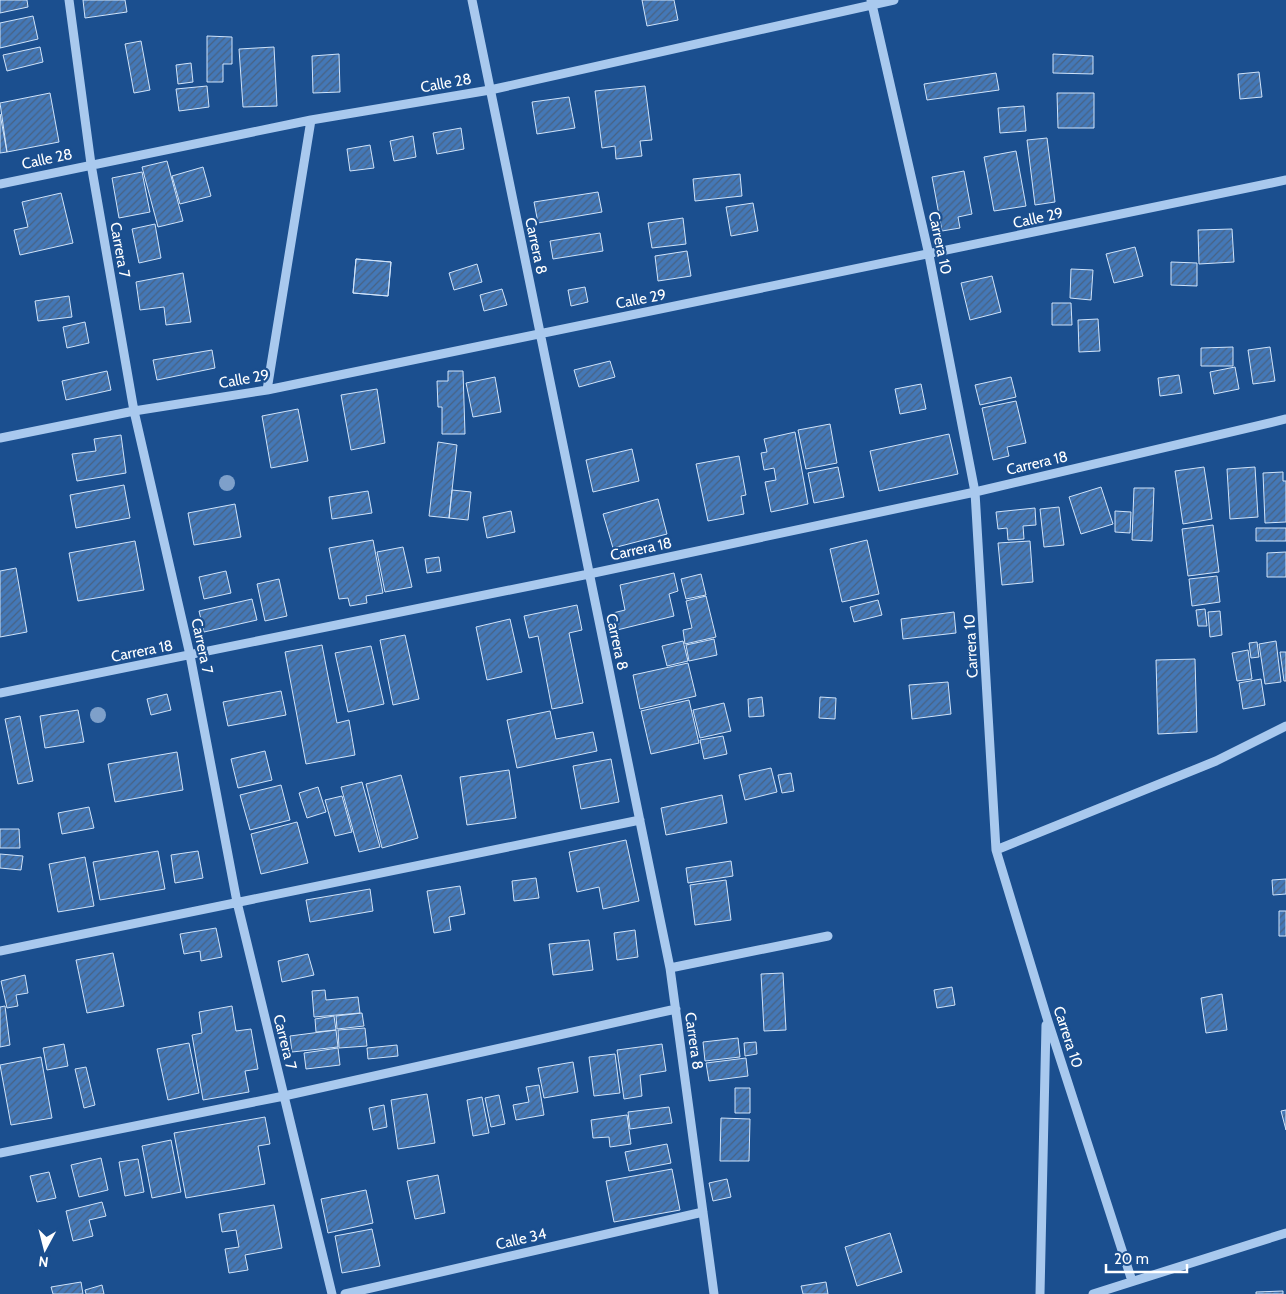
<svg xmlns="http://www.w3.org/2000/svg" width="1286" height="1294" font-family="Cabin,sans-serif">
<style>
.building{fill:url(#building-hatch);stroke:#cfe3fa}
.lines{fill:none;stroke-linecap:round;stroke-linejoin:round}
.minor{stroke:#a9c9ee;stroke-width:9}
.tree{fill:#7ea0ca}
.labels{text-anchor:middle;stroke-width:4.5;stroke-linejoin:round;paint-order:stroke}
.street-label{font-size:15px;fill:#fff;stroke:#1b4f8f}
</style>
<defs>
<pattern id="building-hatch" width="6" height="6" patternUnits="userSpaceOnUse" patternTransform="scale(1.25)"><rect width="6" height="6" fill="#4478b7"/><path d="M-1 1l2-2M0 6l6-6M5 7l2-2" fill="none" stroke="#486282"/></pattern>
</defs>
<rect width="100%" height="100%" fill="#1b4f8f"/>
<!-- building -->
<path class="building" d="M0 0H27L28 7 0 13Z
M83 0H125L127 12 85 18Z
M642 0H674L678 20 647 26Z
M33 16 38 39 0 48V23Z
M207 36 232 37V64H223V82H207Z
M141 41 150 90 134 93 125 44Z
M40 47 43 62 7 71 3 55Z
M274 47 277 106 243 107 239 49Z
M339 54 340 92 313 93 312 56Z
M1053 54 1093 56V74L1053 73Z
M191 63 193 82 178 84 176 65Z
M1259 72 1262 97 1240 99 1238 74Z
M996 73 999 90 927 100 924 84Z
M207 86 209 107 179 111 176 89Z
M645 86 652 140 640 141 642 156 616 159 615 146 602 148 595 91Z
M50 93 59 142 7 152 0 103Z
M1057 93H1094V128H1058Z
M569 97 575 128 537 134 532 102Z
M1024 106 1026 131 1000 133 998 108Z
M0 114 7 152 0 153Z
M461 128 464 149 437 154 433 133Z
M413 136 416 157 394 161 390 141Z
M1047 138 1055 202 1035 205 1027 140Z
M370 145 374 168 350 171 347 149Z
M1016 151 1026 206 994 211 984 157Z
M167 161 183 221 158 227 142 167Z
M203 167 211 196 180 204 172 176Z
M964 171 972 214 958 217 960 228 942 231 932 177Z
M142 172 150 212 119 218 112 178Z
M740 174 742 196 695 201 693 179Z
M598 192 602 212 538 223 534 202Z
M61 193 73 243 20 255 14 230 28 227 22 202Z
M753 203 758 231 731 236 726 207Z
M683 218 686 244 652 248 648 223Z
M155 224 161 258 139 263 132 229Z
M1232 229 1234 262 1199 264 1198 230Z
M600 233 603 251 553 259 550 241Z
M1135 247 1143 276 1114 283 1106 254Z
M687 251 691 276 658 281 655 256Z
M356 259 391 262 388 296 353 293Z
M356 259 391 262 388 296 353 293Z
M1171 262 1197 263V286L1171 285Z
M477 264 482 282 454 290 449 273Z
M1071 269 1093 270 1091 300 1070 298Z
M183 273 191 322 166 325 164 307 140 310 136 282Z
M992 276 1001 312 970 320 961 283Z
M585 287 588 302 571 306 568 290Z
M502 289 507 305 484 311 480 295Z
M69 296 72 317 38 321 35 301Z
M1052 303H1071L1072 325H1052Z
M1098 319 1100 351 1079 352 1078 320Z
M85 322 89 343 67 348 63 327Z
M1233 347V366H1201V348Z
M1270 347 1275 381 1253 384 1248 350Z
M212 350 215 368 157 380 153 360Z
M610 361 615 377 579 387 574 370Z
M1235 367 1239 389 1214 394 1210 372Z
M107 371 111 390 66 400 62 381Z
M448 371H463L465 434H442V407H438L437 381H448Z
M1179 375 1182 393 1160 396 1158 378Z
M495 377 501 412 473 417 466 383Z
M1011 377 1016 397 980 405 975 385Z
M921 384 926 409 900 414 895 389Z
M377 389 385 443 351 450 341 395Z
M1016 401 1026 443 1007 447 1009 456 993 460 982 408Z
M298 409 308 461 271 468 262 416Z
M830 424 837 463 806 469 798 430Z
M795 432 808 504 771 512 765 482 776 480 774 468 764 470 761 453 767 452 764 439Z
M949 434 958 474 879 491 870 451Z
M121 435 126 473 77 481 72 454 96 451 94 439Z
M438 442 457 445 449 518 429 516Z
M632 449 639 481 593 492 586 460Z
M739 456 746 495 741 496 744 514 708 521 696 464Z
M838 467 844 497 814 503 808 473Z
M1204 467 1212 519 1183 524 1175 471Z
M1255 467 1258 517 1230 519 1227 469Z
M1283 472V481H1286V522L1265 523 1263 473Z
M124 485 130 518 76 528 70 495Z
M1101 487 1113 524 1081 534 1069 497Z
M1134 488H1154L1152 541 1132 540Z
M452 490 471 492 468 520 449 518Z
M368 491 372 513 332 519 329 497Z
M658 499 667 534 613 548 603 514Z
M235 504 241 537 194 545 188 513Z
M1059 507 1064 545 1044 547 1040 509Z
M1035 508 1036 525 1023 526 1024 539 1008 540 1007 528 998 529 996 512Z
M511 511 515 532 487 538 483 517Z
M1115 511 1131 512 1130 533 1115 532Z
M1213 525 1219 572 1188 576 1182 529Z
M1256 528H1286V541H1256Z
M373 540 383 593 366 596 367 603 350 606 348 598 339 599 329 548Z
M867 540 879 594 842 602 830 549Z
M135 541 144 590 78 601 69 553Z
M1030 541 1033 582 1002 585 998 543Z
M403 547 412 587 385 592 377 552Z
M1286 552V577H1267V553Z
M439 557 441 571 427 573 425 559Z
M16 568 27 632 0 637V571Z
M226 571 231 593 204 599 199 577Z
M674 573 678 591 669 594 674 616 617 630 613 613 625 610 620 585Z
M701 574 706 595 686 599 681 579Z
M1217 576 1220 602 1192 606 1189 579Z
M279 579 287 616 265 621 257 584Z
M706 596 716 637 685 644 683 630 692 628 686 601Z
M252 599 257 620 204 632 199 611Z
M878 600 882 615 854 622 850 607Z
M577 605 582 630 569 633 583 703 552 709 538 636 529 638 524 616Z
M1205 609 1207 626H1198L1196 610Z
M1220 611 1222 635 1210 637 1208 612Z
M954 612 956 633 903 639 901 619Z
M510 619 522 672 487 680 476 627Z
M405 635 419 699 393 705 380 640Z
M714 639 717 655 689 661 686 645Z
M683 641 688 661 667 666 662 646Z
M1276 641 1281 682 1265 684 1259 644Z
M1257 642 1259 657 1251 658 1249 643Z
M322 645 337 723 349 720 355 755 306 764 285 652Z
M371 646 384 704 348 712 335 653Z
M1248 650 1252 679 1237 681 1232 653Z
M1280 652H1286V681H1284Z
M1195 659 1197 732 1158 734 1156 660Z
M688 663 696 696 640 709 633 675Z
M1261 679 1265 705 1243 709 1239 683Z
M948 682 951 714 912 719 909 685Z
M281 691 286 715 228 726 223 702Z
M167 694 171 710 151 715 147 699Z
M762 697 764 716 749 717 748 699Z
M820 697 836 698 835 719 819 718Z
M689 700 699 743 651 754 641 711Z
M724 703 731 731 700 738 693 710Z
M78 710 84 742 45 748 40 716Z
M550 711 556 739 593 732 597 751 517 768 507 720Z
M20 716 33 781 18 784 5 719Z
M723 736 727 754 704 759 700 740Z
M265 751 272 780 238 788 231 759Z
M177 752 183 790 115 802 108 764Z
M611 759 619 802 581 809 573 766Z
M771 768 777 792 745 800 739 775Z
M509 770 516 818 467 825 460 777Z
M791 773 794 791 782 793 778 775Z
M401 775 418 838 382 848 366 784Z
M362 782 380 847 359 852 341 787Z
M281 785 290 820 250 830 240 795Z
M318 787 326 812 307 818 299 793Z
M722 795 727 823 666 835 661 808Z
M342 796 352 832 335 836 325 800Z
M89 807 94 828 62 834 58 813Z
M297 822 308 863 261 874 251 834Z
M0 829H19L20 848H0Z
M626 840 639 901 603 909 599 887 577 892 569 852Z
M158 851 165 889 100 900 93 862Z
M198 851 203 878 175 883 171 855Z
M0 854 23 856 21 870 0 868Z
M85 857 94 906 58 912 49 864Z
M731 861 733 876 688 883 686 868Z
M536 878 539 898 514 901 512 881Z
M1286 879V894L1273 895 1272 880Z
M726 880 731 920 695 925 690 885Z
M460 886 465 914 449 917 451 930 434 933 427 891Z
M370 889 373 911 310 922 306 900Z
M1279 911H1286V936H1279Z
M216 928 222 957 201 961 200 951 184 954 180 934Z
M635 930 638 957 617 960 614 933Z
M589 940 593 970 553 975 549 944Z
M113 953 124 1006 87 1013 76 960Z
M308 954 314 975 282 982 278 961Z
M783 973 786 1030 764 1031 761 974Z
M25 975 28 993 16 995 18 1006 7 1008 1 981Z
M952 987 955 1005 937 1008 934 990Z
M325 990 326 1000 358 997 360 1013 314 1017 312 991Z
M1222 994 1227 1030 1206 1033 1201 998Z
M5 1006 10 1045 0 1047V1007Z
M232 1006 236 1031 251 1029 258 1069 245 1071 249 1092 203 1100 192 1035 202 1033 199 1012Z
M362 1013 364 1026 337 1029 336 1016Z
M334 1016 336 1030 316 1032 315 1019Z
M365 1028 367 1046 339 1048 338 1030Z
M336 1030 338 1047 292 1052 290 1036Z
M738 1038 740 1057 705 1061 703 1042Z
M756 1042 757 1054 745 1056 744 1043Z
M189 1043 199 1093 168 1100 157 1049Z
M64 1044 68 1066 47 1070 43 1048Z
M662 1044 666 1071 640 1075 642 1096 624 1099 617 1050Z
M397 1045 398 1056 368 1059 367 1048Z
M338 1048 340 1065 306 1069 304 1053Z
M615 1054 620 1093 594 1096 589 1057Z
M41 1057 52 1118 11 1125 0 1065Z
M746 1058 748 1076 709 1081 706 1063Z
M573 1062 578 1092 544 1098 538 1068Z
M86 1067 95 1105 84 1108 75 1069Z
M539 1085 544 1115 516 1120 513 1105 529 1102 526 1087Z
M735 1088H750V1113H735Z
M427 1094 435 1143 398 1149 391 1100Z
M499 1095 505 1124 491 1127 485 1098Z
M482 1097 489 1133 473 1136 467 1100Z
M384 1105 387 1127 373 1130 369 1108Z
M669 1107 672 1123 630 1129 628 1112Z
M1286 1110V1130L1281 1111Z
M627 1115 631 1144 610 1147 609 1137 593 1138 591 1120Z
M265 1117 270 1144 258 1146 265 1184 186 1198 174 1133Z
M721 1118 750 1119 749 1161H720Z
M171 1140 181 1192 152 1198 142 1146Z
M667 1144 671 1163 629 1171 625 1152Z
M101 1158 108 1190 79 1197 71 1165Z
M138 1159 144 1192 125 1196 119 1162Z
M672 1169 680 1210 614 1222 606 1181Z
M49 1172 56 1198 37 1202 30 1176Z
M438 1175 445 1213 415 1219 407 1181Z
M727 1179 731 1197 713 1201 709 1183Z
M366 1190 373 1223 328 1233 321 1199Z
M102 1202 106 1216 89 1220 93 1236 73 1241 66 1211Z
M274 1205 282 1248 245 1255 248 1270 229 1273 225 1249 239 1247 236 1230 222 1232 219 1214Z
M372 1229 380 1266 342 1273 335 1236Z
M890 1233 902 1272 857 1286 845 1247Z
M81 1282 83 1294H53L51 1287Z
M826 1282 828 1294H803L801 1286Z
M102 1285 104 1294H86L85 1290Z
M1283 1291V1294H1256V1292Z"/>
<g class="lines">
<!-- minor -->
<path class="minor" d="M69 0 91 164 134 411 190 655 237 902 332 1294
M472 0 670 968 714 1294
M871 0 929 255 975 492 996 850 1047 1018 1132 1281
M0 184 311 120 490 90 894 0
M267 390 311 120
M0 438 134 411 267 390 1286 180
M0 693 589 574 975 492 1286 419
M996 850 1216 761 1286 726
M0 951 640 820
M670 968 828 936
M0 1153 284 1096 676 1009
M345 1294 703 1212
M1040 1294 1046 1025
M1093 1294 1286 1233"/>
</g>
<!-- trees -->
<g class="tree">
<circle cx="227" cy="483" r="8"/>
<circle cx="98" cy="715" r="8"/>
</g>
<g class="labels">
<!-- street labels -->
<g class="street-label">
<text transform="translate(446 83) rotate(-10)" y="5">Calle 28</text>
<text transform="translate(47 159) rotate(-12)" y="5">Calle 28</text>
<text transform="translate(1038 218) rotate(-12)" y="5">Calle 29</text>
<text transform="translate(940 243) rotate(78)" y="5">Carrera 10</text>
<text transform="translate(536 246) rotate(78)" y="5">Carrera 8</text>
<text transform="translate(120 250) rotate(80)" y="5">Carrera 7</text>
<text transform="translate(641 299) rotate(-11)" y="5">Calle 29</text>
<text transform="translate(244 379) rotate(-10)" y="5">Calle 29</text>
<text transform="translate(1037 463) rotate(-13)" y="5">Carrera 18</text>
<text transform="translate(641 549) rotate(-12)" y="5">Carrera 18</text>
<text transform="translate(617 642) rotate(78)" y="5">Carrera 8</text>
<text transform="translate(202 646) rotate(78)" y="5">Carrera 7</text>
<text transform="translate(971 646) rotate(-93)" y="5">Carrera 10</text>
<text transform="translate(142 651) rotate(-11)" y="5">Carrera 18</text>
<text transform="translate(1068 1037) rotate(72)" y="5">Carrera 10</text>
<text transform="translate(694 1041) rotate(82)" y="5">Carrera 8</text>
<text transform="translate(285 1042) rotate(76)" y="5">Carrera 7</text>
<text transform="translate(521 1239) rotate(-13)" y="5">Calle 34</text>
</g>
</g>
<!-- north arrow -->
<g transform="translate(45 1249) rotate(187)" stroke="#1b4f8f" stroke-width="4" paint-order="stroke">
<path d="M0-4L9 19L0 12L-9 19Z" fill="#ffffff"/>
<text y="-8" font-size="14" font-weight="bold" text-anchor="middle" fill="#ffffff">N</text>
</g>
<!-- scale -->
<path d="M1106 1264v8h81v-8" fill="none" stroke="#ffffff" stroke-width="2.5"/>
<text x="1114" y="1264" font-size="15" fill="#ffffff" stroke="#1b4f8f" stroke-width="4" paint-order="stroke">20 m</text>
</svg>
